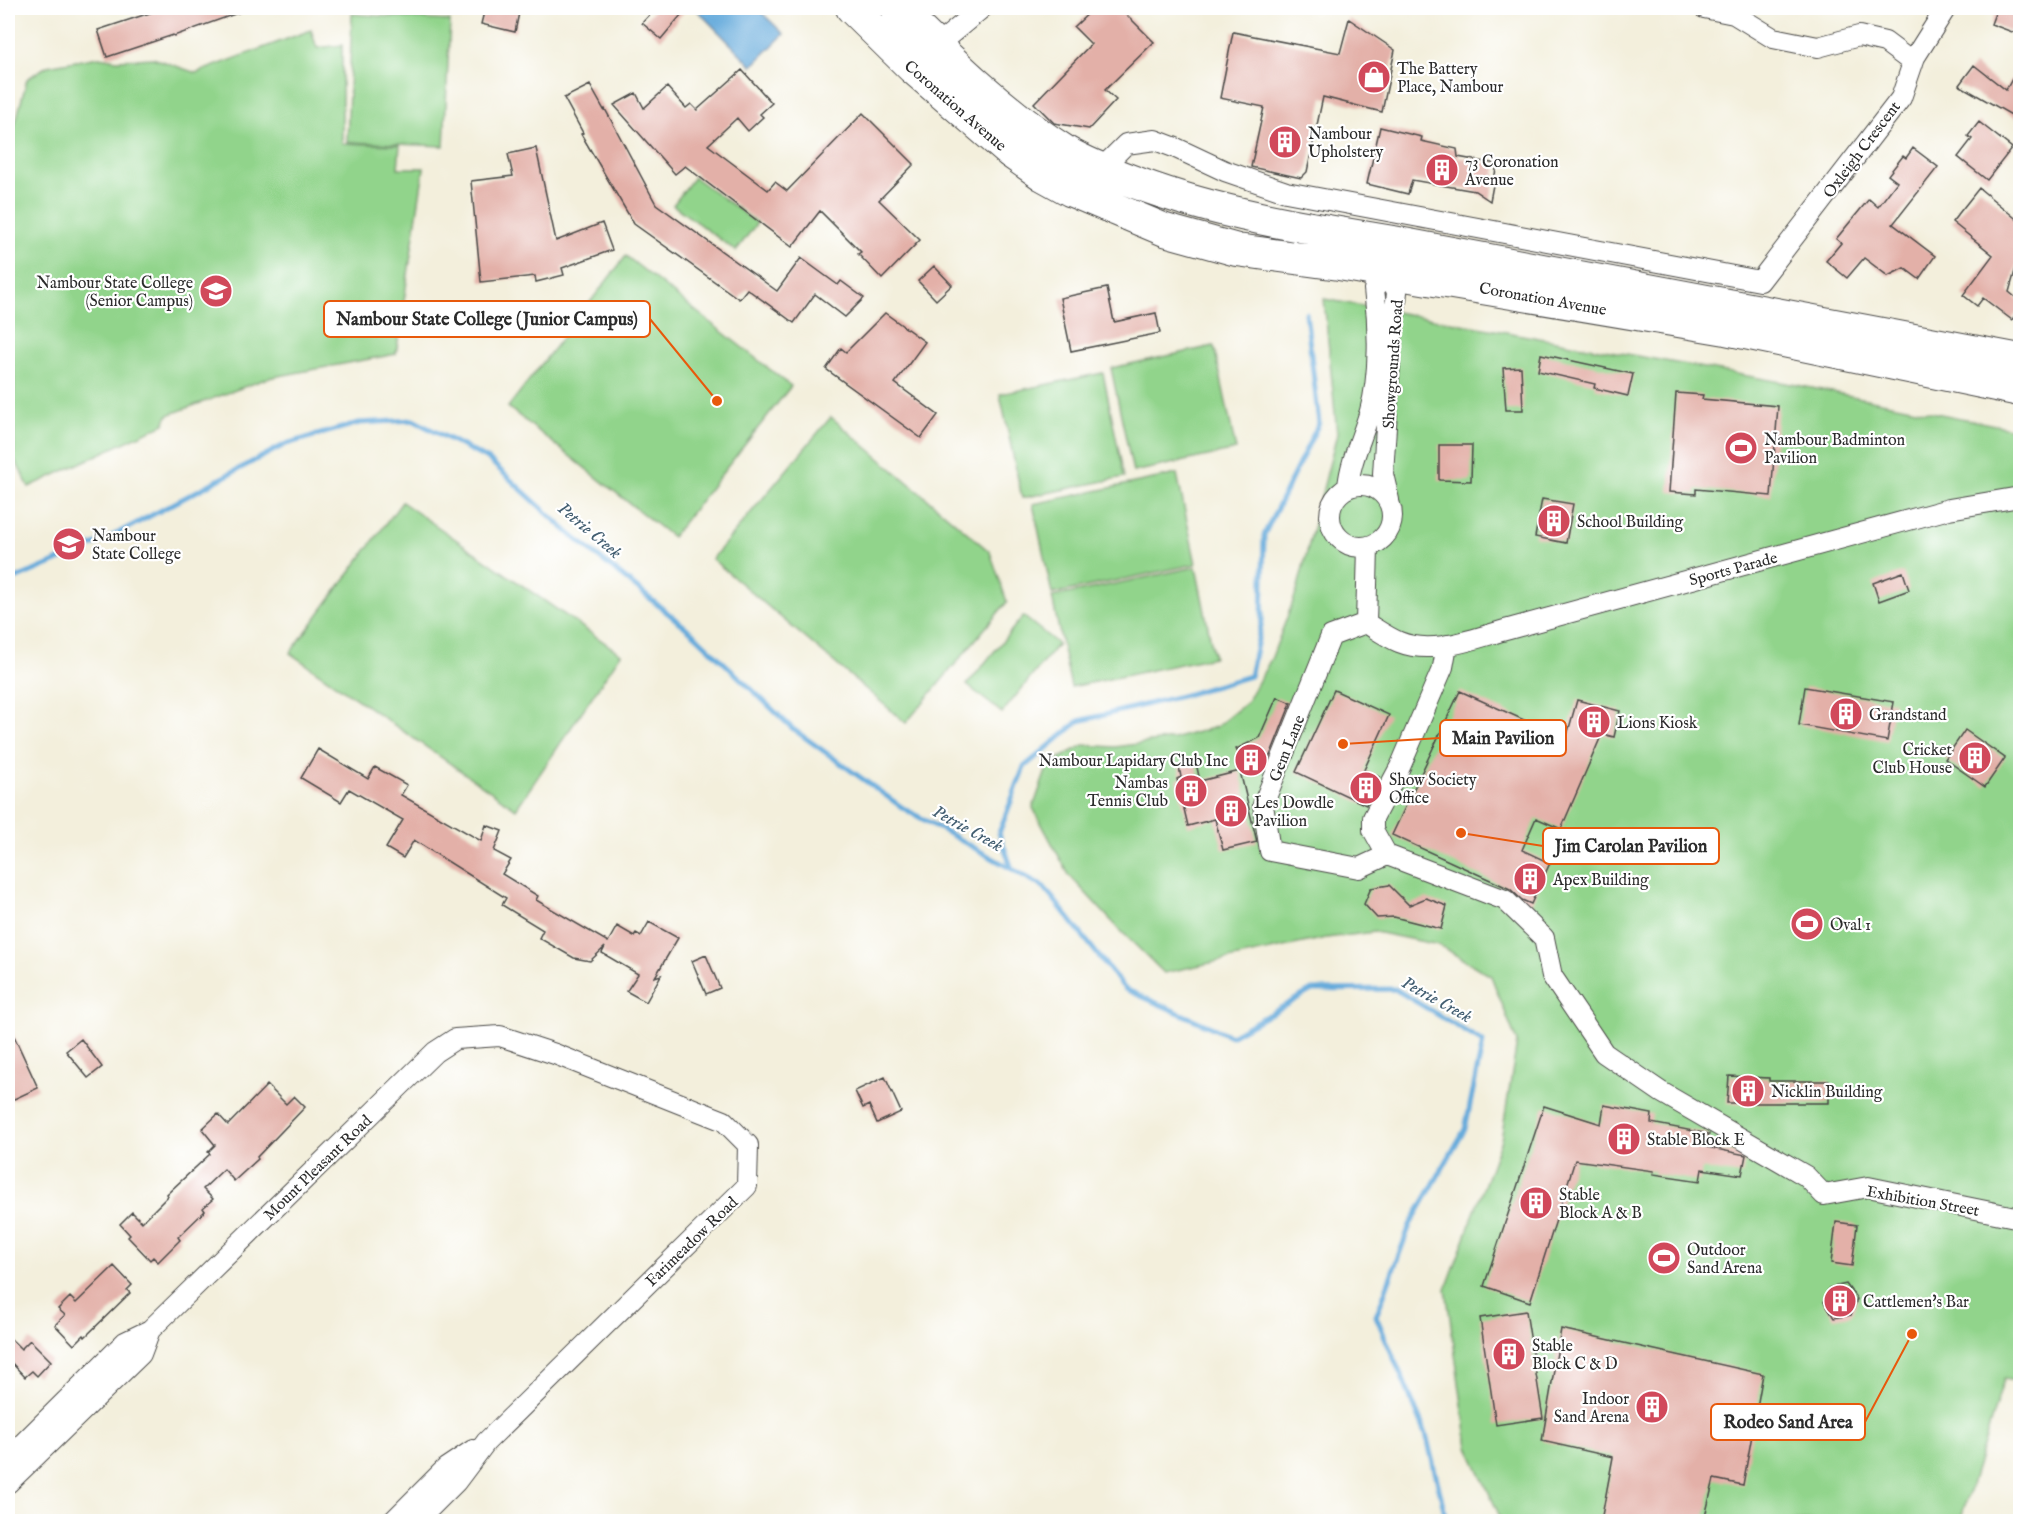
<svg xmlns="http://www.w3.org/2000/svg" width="2028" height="1529" font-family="'IM FELL English',serif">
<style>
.green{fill:#91d48b;stroke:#5e805b;stroke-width:1.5}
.water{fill:#65aadb;stroke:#486a83;stroke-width:1.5}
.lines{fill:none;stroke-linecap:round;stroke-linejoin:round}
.stream{stroke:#65aadb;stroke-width:5}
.building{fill:#e3b0a8}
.street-casing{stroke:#494846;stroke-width:22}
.primary-casing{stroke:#494846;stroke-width:34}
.street{stroke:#fff;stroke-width:20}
.primary{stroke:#fff;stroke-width:32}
.labels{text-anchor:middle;stroke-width:4.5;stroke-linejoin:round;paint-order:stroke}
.poi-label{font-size:16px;fill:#2b2b2b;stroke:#fff;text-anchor:start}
.street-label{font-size:16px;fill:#2b2b2b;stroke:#fff}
.water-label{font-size:18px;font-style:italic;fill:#425e71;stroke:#fff}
.leader{fill:none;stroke:#e8590c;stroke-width:2}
.callout-dot{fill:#e8590c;stroke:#fff;stroke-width:2}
.callout{fill:#fff;stroke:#e8590c;stroke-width:2}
.callout-label{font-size:18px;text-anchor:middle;font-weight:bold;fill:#2b2b2b}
</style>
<rect width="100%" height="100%" fill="#fff"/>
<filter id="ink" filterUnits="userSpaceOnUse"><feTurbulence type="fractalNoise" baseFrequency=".0167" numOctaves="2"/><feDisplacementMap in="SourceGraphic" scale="12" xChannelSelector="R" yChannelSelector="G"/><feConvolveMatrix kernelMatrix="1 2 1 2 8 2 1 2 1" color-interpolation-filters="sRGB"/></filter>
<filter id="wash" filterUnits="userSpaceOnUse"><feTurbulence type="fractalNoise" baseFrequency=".008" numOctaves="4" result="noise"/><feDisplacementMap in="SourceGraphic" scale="24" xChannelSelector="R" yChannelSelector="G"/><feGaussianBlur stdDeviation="1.35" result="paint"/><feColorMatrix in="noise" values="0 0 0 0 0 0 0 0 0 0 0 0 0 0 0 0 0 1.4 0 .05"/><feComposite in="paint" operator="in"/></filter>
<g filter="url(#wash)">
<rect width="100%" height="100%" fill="#f3efdc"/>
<!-- green -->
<path class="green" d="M352 14 450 21 444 146 347 142Z
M311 30 317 48 342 45V143L400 145 398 168H424L396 354 268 378 168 415 164 424 29 487 14 458V374L8 334V168L9 148 27 79 47 66 99 57 117 60 153 58 196 73Z
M694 177 757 223 736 251 673 205Z
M626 256 791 386 672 537 508 407Z
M1324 299 1802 386 2020 430V1382L2004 1379 1960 1521H1502L1468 1447 1446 1289 1501 1140 1517 1042 1491 976 1439 945 1375 932 1326 938 1164 973 1119 929 1069 875 1033 808 1048 765 1083 745 1115 747 1173 739 1216 727 1247 702 1272 657 1297 591 1337 434Z
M1214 346 1236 450 1133 472 1111 368Z
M1103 373 1124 477 1022 498 1000 394Z
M831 417 990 552 1007 602 906 723 712 559Z
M1177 474 1196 564 1052 594 1033 504Z
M402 502 621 654 516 809 290 653Z
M1196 567 1214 657 1071 687 1052 597Z
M1023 616 1058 644 1002 713 967 685Z"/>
<!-- water -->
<path class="water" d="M695 8H757L784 34 752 66Z"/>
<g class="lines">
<!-- stream -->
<path class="stream" d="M8 582 101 542 286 444 359 423 413 420 489 460 570 534 695 635 793 729 903 808 1044 887 1125 989 1231 1036 1312 990 1395 989 1483 1042 1465 1129 1410 1225 1376 1316 1426 1434 1447 1522
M1012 869 999 833 1024 767 1079 721 1185 695 1250 676 1262 621 1264 535 1319 423 1306 313"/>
</g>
<g id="blocks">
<!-- building -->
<path class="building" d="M165 8H248L249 9 174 36 173 35 107 57 98 30Z
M485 8H520L515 32 481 24Z
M656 8H687L661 39 642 23Z
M1094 8H1120L1154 42 1105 90 1116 100 1089 129 1054 123 1034 103 1091 44 1074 27Z
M1997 8H2020V35L1991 24Z
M1349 19 1395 50 1382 112 1323 97 1307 172 1301 178 1251 167 1264 107 1220 98 1233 32 1340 53Z
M2020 64V120L1959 85 1974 65 2006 90Z
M742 70 772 103 760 114 763 117 748 131 737 118 708 145 768 190 775 182 787 191 863 113 914 164 879 200 920 240 882 279 858 254 861 252 820 211 792 247 685 166 675 174 614 105 636 93 644 108 667 87 686 108 691 104 697 110Z
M590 85 604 110 605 109 656 204 777 291 801 258 838 285 841 281 864 298 845 317 815 294 794 323 747 289 739 299 634 224 581 134 583 133 564 98Z
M1979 122 2012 148 1987 180 1958 157 1972 139 1968 136Z
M1380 127 1422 137 1421 141 1457 149 1458 157 1497 164 1490 201 1475 191 1412 180 1408 194 1367 184Z
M536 148 556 241 602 223 612 250 562 268 564 275 536 282 535 276 481 282 471 181 513 176 508 154Z
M1913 148 1938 167 1893 224 1935 256 1919 279 1904 268 1888 276 1864 258 1847 278 1826 261 1841 243 1836 239 1869 199 1878 207 1897 182 1888 175 1903 156 1906 158Z
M1979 188 2020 222V254L2009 292 2020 301V308L2012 320 1983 298 1977 306 1963 295 1993 255 1952 222Z
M934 266 952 285 936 300 918 281Z
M1107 288 1114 322 1156 313 1160 333 1071 351 1060 298Z
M885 313 925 342 895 383 938 415 921 438 826 369 841 348 846 352Z
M1541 354 1633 374 1628 396 1594 388 1595 384 1538 371Z
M1521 367 1523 410H1506L1503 368Z
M1676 393 1703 395 1702 399 1778 406 1771 496 1696 489V494L1669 492Z
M1439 445H1472L1471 481 1439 480Z
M1542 499 1573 504 1566 543 1535 537Z
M1903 572 1909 590 1879 601 1873 583Z
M1805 687 1894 702 1887 741 1799 725Z
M1334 690 1389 715 1364 770 1379 777 1366 805 1296 772Z
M1460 691 1566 739 1577 700 1620 711 1614 737 1602 734 1561 829 1536 818 1522 850 1550 863 1531 904 1522 900 1510 889 1392 835Z
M1277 697 1291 703 1270 756 1245 767 1236 749 1259 738Z
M1965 730 2005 758 1985 787 1945 759Z
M318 749 368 779 375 767 407 785 401 795 481 841 486 825 502 831 494 851 511 860 502 874 538 896 536 900 608 942 617 926 634 936 636 933 641 936 649 922 678 938 655 977 661 975 646 1002 626 991 628 989 638 974 602 953 605 947 590 961 574 958 539 938 543 930 502 905 506 898 414 840 403 858 386 848 403 820 349 789 341 802 301 778Z
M1196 763 1200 781 1240 771 1257 842 1223 850 1215 819 1188 826 1177 779 1181 777 1179 767Z
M1389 885 1409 905 1426 898 1447 906 1441 929 1394 917 1377 918 1364 904 1371 888Z
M706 955 720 988 706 994 692 961Z
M8 1023 38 1088 12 1100 8 1091Z
M81 1039 102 1067 88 1078 66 1051Z
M1729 1076 1769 1078V1081H1829V1103H1727Z
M885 1077 901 1112 877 1123 869 1105 863 1108 855 1091Z
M267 1085 286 1104 294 1096 305 1107 257 1157 258 1159 234 1181 224 1169 203 1189 213 1199 203 1208 205 1211 178 1237 180 1240 158 1262 153 1257 150 1260 128 1237 130 1235 120 1224 132 1212 142 1222 168 1196 167 1194 210 1154 208 1152 215 1145 202 1129 218 1114 228 1125Z
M1604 1105 1652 1114 1651 1123 1709 1134 1706 1147 1746 1155 1742 1175 1702 1169 1700 1181 1653 1174 1654 1171 1575 1160 1530 1302 1484 1286 1544 1106 1601 1124Z
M1836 1222 1857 1225 1852 1266 1831 1263Z
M114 1266 132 1285 127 1290 130 1293 85 1337 84 1335 74 1345 55 1325 65 1315 58 1309 70 1297 76 1303Z
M1846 1284 1857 1299 1851 1315 1834 1318 1824 1302 1829 1288Z
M1526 1311 1543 1418 1496 1425 1480 1318Z
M1561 1329 1763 1374 1743 1485 1714 1479 1704 1521H1601L1613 1457 1542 1441Z
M8 1336 21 1349 30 1340 51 1361 37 1376 32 1371 25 1377 8 1359Z"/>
</g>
</g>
<g filter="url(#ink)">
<use href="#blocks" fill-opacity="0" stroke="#494846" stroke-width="1.5"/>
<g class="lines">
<!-- street casing -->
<g class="street-casing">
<path id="street" d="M1704 8 1734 14 1773 38 1818 47 1859 36 1885 42 1913 63
M929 52 982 8
M1094 173 1108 162 1126 144 1155 140 1176 148 1225 171 1286 192 1760 281 1901 98 1915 57 1946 8
M1330 516a31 31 0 1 1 62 0a31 31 0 1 1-62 0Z
M1348 487C1350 461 1363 436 1370 411 1380 375 1379 326 1374 289L1389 273
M1389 500 1383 474 1391 348 1397 292 1389 273
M1368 547 1366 623C1376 629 1387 637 1399 642 1434 656 1474 638 1509 629L1949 509 2020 497
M1366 623 1331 636 1263 805 1270 851 1359 868 1387 855
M1387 855 1505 900 1544 938 1552 976 1604 1053 1661 1092 1806 1176 1824 1195 1868 1187 2020 1218
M1387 855 1373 830V818L1400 767 1443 667 1447 645
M8 1458 125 1342 150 1330 435 1052 455 1039 500 1036 555 1054 724 1121 748 1145 747 1186 486 1442 456 1482 416 1522
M8 1483 141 1354 150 1330
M392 1522 446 1468 473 1450"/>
</g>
<!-- primary casing -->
<g class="primary-casing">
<path id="primary" d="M852 8 913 68 1009 151 1043 175 1070 190 1165 230 1237 250 1339 264 1726 329 2020 390
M897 8C949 59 1003 113 1066 152 1088 165 1113 174 1137 183 1219 214 1307 228 1393 242L2020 360"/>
</g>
<!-- street -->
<use href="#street" class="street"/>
<!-- primary -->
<use href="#primary" class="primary"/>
</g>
</g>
<!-- icons -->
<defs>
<g id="shop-disc" transform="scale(1.725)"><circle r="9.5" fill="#d1495b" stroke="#fff"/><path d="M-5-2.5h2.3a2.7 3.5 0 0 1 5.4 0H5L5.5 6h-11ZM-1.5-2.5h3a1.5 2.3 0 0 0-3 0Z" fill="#fff"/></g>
<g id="building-disc" transform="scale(1.725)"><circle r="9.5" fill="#d1495b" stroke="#fff"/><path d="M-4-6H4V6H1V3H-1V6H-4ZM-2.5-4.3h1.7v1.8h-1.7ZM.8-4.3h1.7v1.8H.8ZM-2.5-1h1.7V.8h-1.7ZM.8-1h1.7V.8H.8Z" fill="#fff"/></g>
<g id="school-disc" transform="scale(1.725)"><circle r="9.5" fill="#d1495b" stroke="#fff"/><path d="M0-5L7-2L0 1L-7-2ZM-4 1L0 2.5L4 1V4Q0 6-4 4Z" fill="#fff"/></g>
<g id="stadium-disc" transform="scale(1.725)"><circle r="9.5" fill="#d1495b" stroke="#fff"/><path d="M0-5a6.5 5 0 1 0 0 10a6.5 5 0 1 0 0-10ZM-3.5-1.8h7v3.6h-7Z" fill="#fff"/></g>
</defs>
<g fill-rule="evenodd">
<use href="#shop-disc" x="1374" y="77"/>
<use href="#building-disc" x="1285" y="142"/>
<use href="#building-disc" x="1442" y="170"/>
<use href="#school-disc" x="216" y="291"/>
<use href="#stadium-disc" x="1741" y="448"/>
<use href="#building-disc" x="1554" y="521"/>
<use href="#school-disc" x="69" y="544"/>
<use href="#building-disc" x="1846" y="714"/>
<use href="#building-disc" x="1594" y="722"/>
<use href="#building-disc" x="1975" y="758"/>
<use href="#building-disc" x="1251" y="760"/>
<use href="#building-disc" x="1366" y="788"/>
<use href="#building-disc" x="1191" y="791"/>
<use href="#building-disc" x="1231" y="811"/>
<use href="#building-disc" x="1530" y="879"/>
<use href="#stadium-disc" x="1807" y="924"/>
<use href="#building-disc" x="1748" y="1091"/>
<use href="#building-disc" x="1624" y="1139"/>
<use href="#building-disc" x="1536" y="1203"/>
<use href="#stadium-disc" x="1664" y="1258"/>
<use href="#building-disc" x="1840" y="1301"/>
<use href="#building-disc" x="1509" y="1354"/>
<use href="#building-disc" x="1652" y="1407"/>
</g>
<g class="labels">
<!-- poi labels -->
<g class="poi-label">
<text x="1397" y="74">The Battery<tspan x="1397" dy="18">Place, Nambour</tspan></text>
<text x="1308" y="139">Nambour<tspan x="1308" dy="18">Upholstery</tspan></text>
<text x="1465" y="167">73 Coronation<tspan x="1465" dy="18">Avenue</tspan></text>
<text x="193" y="288" text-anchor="end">Nambour State College<tspan x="193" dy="18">(Senior Campus)</tspan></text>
<text x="1764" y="445">Nambour Badminton<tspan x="1764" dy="18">Pavilion</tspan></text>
<text x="1577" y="527">School Building</text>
<text x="92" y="541">Nambour<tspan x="92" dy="18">State College</tspan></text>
<text x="1869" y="720">Grandstand</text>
<text x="1617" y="728">Lions Kiosk</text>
<text x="1952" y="755" text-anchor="end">Cricket<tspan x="1952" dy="18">Club House</tspan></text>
<text x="1228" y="766" text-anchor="end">Nambour Lapidary Club Inc</text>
<text x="1389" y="785">Show Society<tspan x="1389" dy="18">Office</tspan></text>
<text x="1168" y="788" text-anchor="end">Nambas<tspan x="1168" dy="18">Tennis Club</tspan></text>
<text x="1254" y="808">Les Dowdle<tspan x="1254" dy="18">Pavilion</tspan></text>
<text x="1553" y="885">Apex Building</text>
<text x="1830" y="930">Oval 1</text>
<text x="1771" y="1097">Nicklin Building</text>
<text x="1647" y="1145">Stable Block E</text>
<text x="1559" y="1200">Stable<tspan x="1559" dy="18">Block A &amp; B</tspan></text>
<text x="1687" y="1255">Outdoor<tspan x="1687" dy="18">Sand Arena</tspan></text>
<text x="1863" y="1307">Cattlemen's Bar</text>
<text x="1532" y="1351">Stable<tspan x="1532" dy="18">Block C &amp; D</tspan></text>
<text x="1629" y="1404" text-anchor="end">Indoor<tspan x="1629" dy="18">Sand Arena</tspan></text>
</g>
<!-- street labels -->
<g class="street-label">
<text transform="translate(956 105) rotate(41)" y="6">Coronation Avenue</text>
<text transform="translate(1861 149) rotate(-53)" y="6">Oxleigh Crescent</text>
<text transform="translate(1543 298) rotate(10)" y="6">Coronation Avenue</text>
<text transform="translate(1392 364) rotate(-86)" y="6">Showgrounds Road</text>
<text transform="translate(1733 568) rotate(-15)" y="6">Sports Parade</text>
<text transform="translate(1286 748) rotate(-68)" y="6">Gem Lane</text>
<text transform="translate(317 1167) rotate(-44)" y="6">Mount Pleasant Road</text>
<text transform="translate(1923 1200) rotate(10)" y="6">Exhibition Street</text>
<text transform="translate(691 1241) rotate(-44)" y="6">Farimeadow Road</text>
</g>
<!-- water labels -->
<g class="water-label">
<text transform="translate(590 530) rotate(40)" y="6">Petrie Creek</text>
<text transform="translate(968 828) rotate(29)" y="6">Petrie Creek</text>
<text transform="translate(1437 999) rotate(29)" y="6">Petrie Creek</text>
</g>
</g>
<!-- callouts -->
<path class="leader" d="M717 401L650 319M1343 744L1440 738M1461 833L1543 846M1912 1334L1865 1422"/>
<g class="callout-dot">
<circle cx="717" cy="401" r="6"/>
<circle cx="1343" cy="744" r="6"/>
<circle cx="1461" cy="833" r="6"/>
<circle cx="1912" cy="1334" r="6"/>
</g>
<g class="callout">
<rect x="324" y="301" width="326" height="36" rx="6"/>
<rect x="1440" y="720" width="126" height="36" rx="6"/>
<rect x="1543" y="828" width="176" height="36" rx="6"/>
<rect x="1711" y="1404" width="154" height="36" rx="6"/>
</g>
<g class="callout-label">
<text x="487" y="325">Nambour State College (Junior Campus)</text>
<text x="1503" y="744">Main Pavilion</text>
<text x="1631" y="852">Jim Carolan Pavilion</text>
<text x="1788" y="1428">Rodeo Sand Area</text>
</g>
<!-- margin -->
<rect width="2028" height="1529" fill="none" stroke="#fff" stroke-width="30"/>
</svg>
